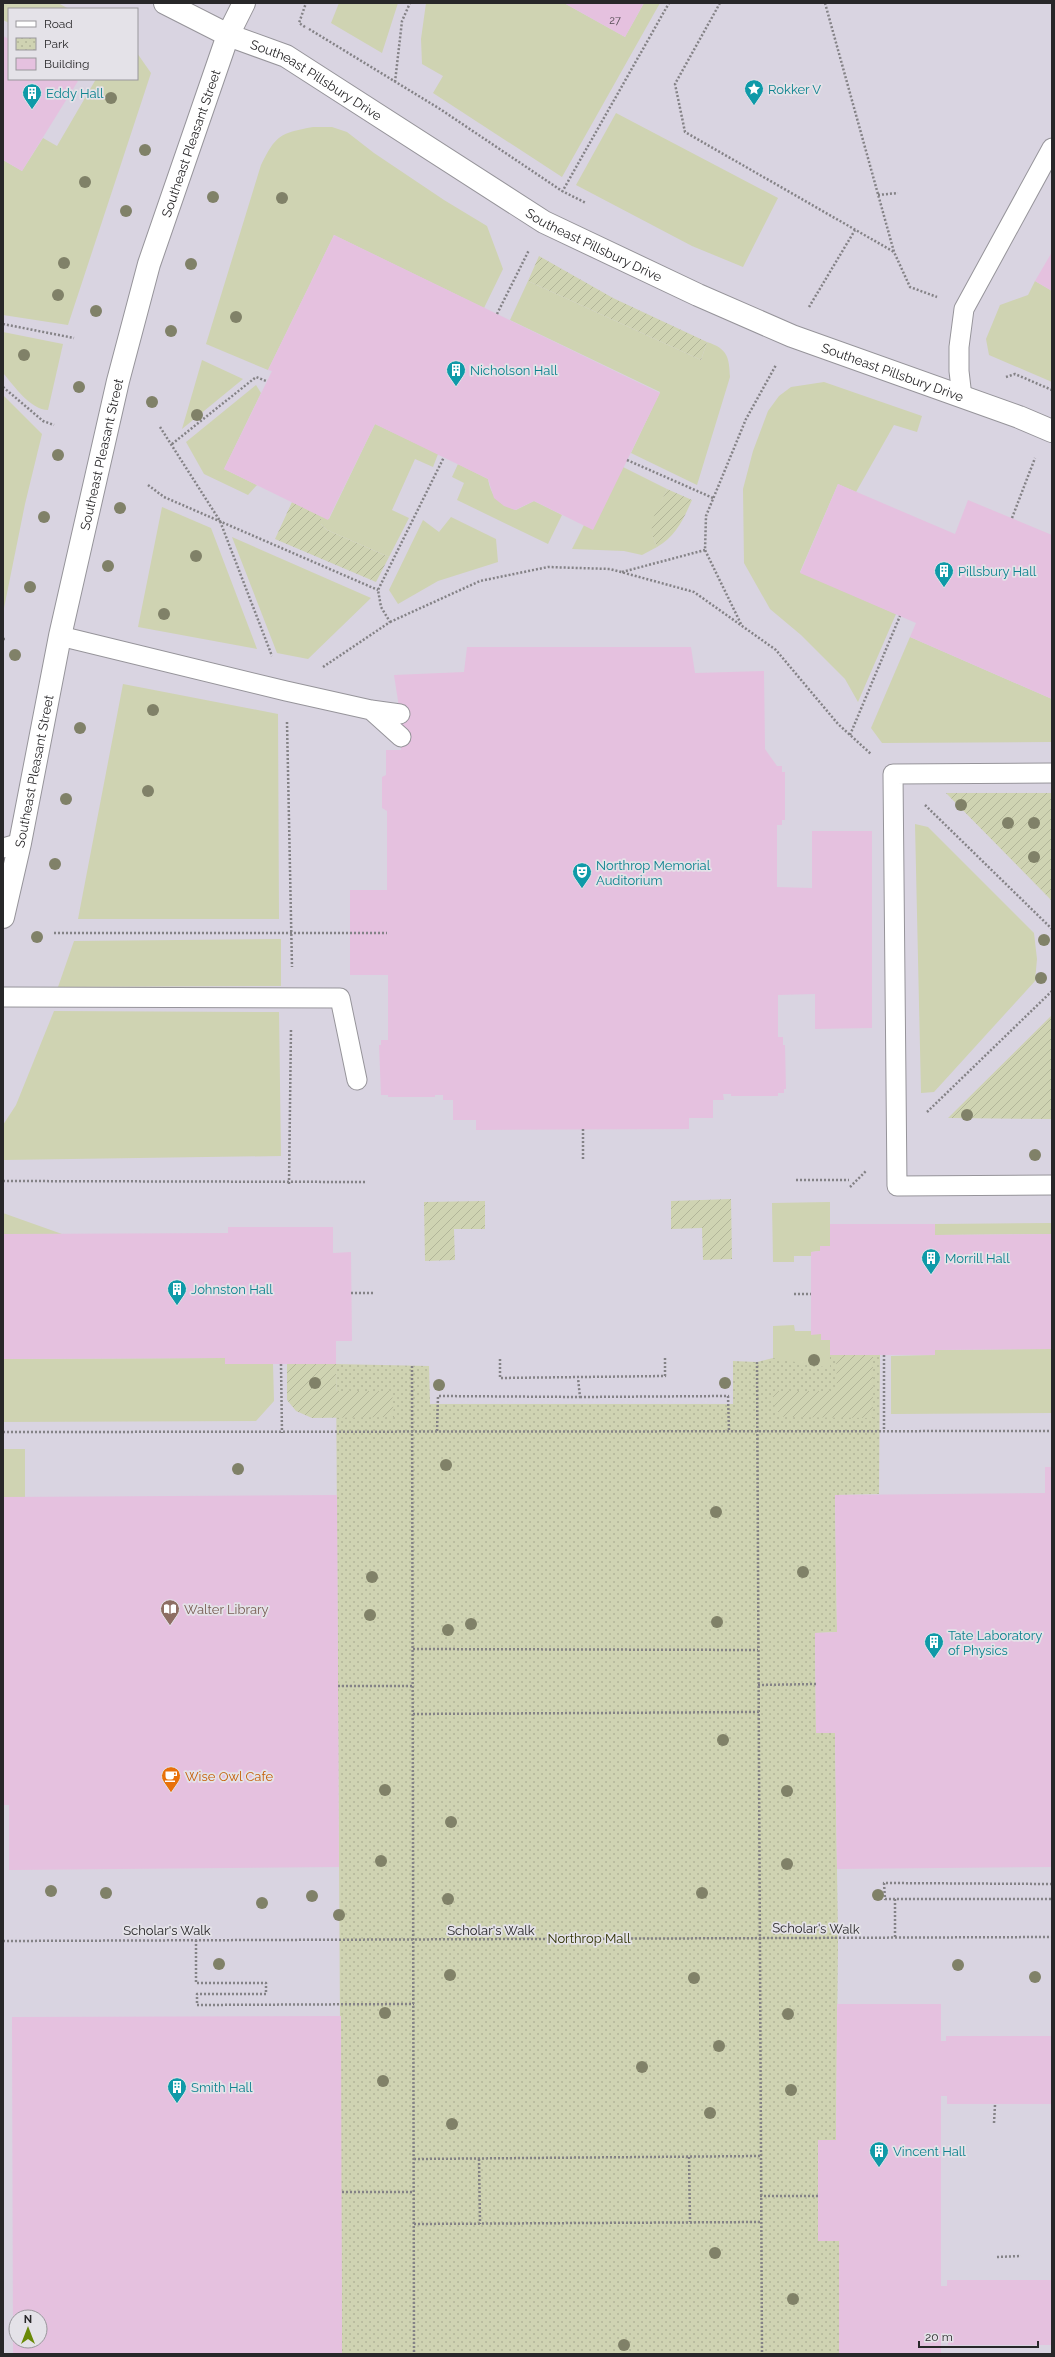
<svg xmlns="http://www.w3.org/2000/svg" width="1055" height="2357" font-family="Raleway,sans-serif">
<style>
.built{fill:#d9d4e1;fill-rule:evenodd}
.grass{fill:#cfd3b2}
.park{fill:url(#park-dots)}
.garden{fill:url(#garden-furrows)}
.building{fill:#e5c1df;fill-rule:evenodd}
.lines{fill:none;stroke-linecap:round;stroke-linejoin:round}
.service-casing{stroke:#96949a;stroke-width:21}
.minor-casing{stroke:#96949a;stroke-width:24}
.tertiary-casing{stroke:#96949a;stroke-width:24}
.path{stroke:#848286;stroke-width:2.5;stroke-dasharray:2 2;stroke-linecap:butt}
.service{stroke:#fff;stroke-width:19}
.minor{stroke:#fff;stroke-width:22}
.tertiary{stroke:#fff;stroke-width:22}
.tree{fill:#808168}
.labels{text-anchor:middle;stroke-width:3.5;stroke-linejoin:round;paint-order:stroke}
.number-label{font-size:11px;fill:#574e56}
.street-label{font-size:13px;fill:#282729;stroke:#e4e2e8}
.culture-label{font-size:13px;fill:#0d838f;stroke:#e4e2e8;text-anchor:start}
.education-label{font-size:13px;fill:#785e54;stroke:#e4e2e8;text-anchor:start}
.food-label{font-size:13px;fill:#c56008;stroke:#e4e2e8;text-anchor:start}
.park-label{font-size:13px;fill:#2f3200;stroke:#e4e2e8}
</style>
<defs>
<pattern id="park-dots" width="8" height="8" patternUnits="userSpaceOnUse"><rect width="8" height="8" fill="#cfd3b2"/><path d="M2 2h.1M6 6h.1" fill="none" stroke="#b2b599" stroke-width="1.8" stroke-linecap="round"/></pattern>
<pattern id="garden-furrows" width="10" height="10" patternUnits="userSpaceOnUse"><rect width="10" height="10" fill="#cfd3b2"/><path d="M-1 1l2-2M0 10L10 0M9 11l2-2" fill="none" stroke="#b2b599"/></pattern>
</defs>
<rect width="100%" height="100%" fill="#e4e2e8"/>
<!-- built -->
<path class="built" d="M3 3H1052V2354H3ZM9 9H137V79H9ZM16 2317H40V2341H16Z"/>
<!-- grass -->
<path class="grass" d="M3 3H58L69 9H9V23L3 20Z
M339 3H398L382 53 331 23Z
M426 3H564L625 37 644 3H660L562 177 433 93 443 76 422 64 421 39Z
M137 53 151 73 68 325 3 315V160L22 171 43 138 57 146 96 79H137Z
M616 113 778 198 743 267 692 246 576 185Z
M313 127H332L347 132 374 153 444 200 487 226 503 269 484 308 334 235 268 370 206 344 261 165C276 135 280 133 313 127Z
M528 281 701 360 707 342C728 349 729 357 730 377L697 485 631 453 660 392 510 320Z
M1035 281 1052 291V382L989 355 986 339 1000 305 1028 295Z
M3 332 63 344 48 410C31 410 14 386 3 373Z
M202 360 243 379 182 429Z
M824 382 922 416 917 432 894 425 856 492 838 484 800 572 896 614 858 702 845 679 801 635 770 609 744 563 743 489 753 451 768 411 779 396 791 387Z
M256 385 261 393 224 469 257 485 248 495 204 474 186 442Z
M3 395 42 434 25 504 3 613Z
M375 424 438 454 433 467 415 459 392 510 409 518 389 557 327 530 321 524V516L329 519Z
M458 464 488 479C491 497 499 504 516 510L534 501 562 515 548 544 457 500 464 483 452 477Z
M623 467 667 489C659 511 645 523 657 547L642 555 624 551 572 549 584 525Z
M162 507 211 528 257 649 138 627Z
M451 517 496 539 498 562 438 581 398 604 389 590 423 520 439 532Z
M232 537 371 598 308 659 277 653Z
M910 637 1052 699V742L882 743 871 728Z
M123 684 278 714 279 919H78Z
M915 824 928 827 1034 933 1037 959 1035 981 934 1092 921 1093Z
M281 939V986L58 987 74 941Z
M54 1011 279 1012 281 1156 3 1160V1125L16 1105Z
M830 1202V1246L820 1251 811 1252V1256H794V1262H773L772 1203Z
M3 1213 62 1234H3Z
M1052 1223V1234L935 1235V1224Z
M794 1325 795 1331H811L821 1334V1340H830V1355H836L837 1391 773 1358V1326Z
M1052 1349V1413L891 1414V1356L935 1355V1350Z
M225 1358V1364H273L274 1401 256 1421 3 1422V1359Z
M3 1449H25V1497H3Z"/>
<!-- park -->
<path class="park" d="M830 1355H880L879 1494 835 1495 837 1632 815 1633 816 1733H835L838 1939 836 2140H818V2241H839V2354H342L336 1364 429 1366 430 1404H733V1361L757 1362 773 1358 830 1368Z"/>
<!-- garden -->
<path class="garden" d="M539 256 613 298 707 342 701 360 528 281Z
M667 489 692 500C683 520 676 536 657 547 644 521 658 512 667 489Z
M292 502 321 516V524L327 530 389 557 376 582 275 539Z
M946 793H1052V901Z
M1052 1015V1119L948 1118Z
M731 1199 732 1259 703 1260 702 1228 671 1229V1201Z
M485 1201V1229H454L455 1260 425 1261 424 1202Z
M836 1355H873V1418L784 1417C773 1410 773 1404 773 1391H837Z
M287 1364H336V1391H392L394 1417 312 1418 296 1411 287 1400Z"/>
<!-- building -->
<path class="building" d="M564 3H644L625 37Z
M3 36 9 39V79H74L78 81 22 171 3 160Z
M334 235 660 393 593 530 534 501 515 510 504 506 494 498 488 479 375 424 328 520 224 469 272 371 268 370Z
M1052 252V291L1035 281Z
M838 484 955 534 968 500 1052 535V699L910 637 916 623 800 573Z
M467 647H691L695 673 764 671 765 749 777 766H782V772H785V820H782V825H777V887L812 888V831H872V1028L815 1029V994L778 995V1037H783V1045H785L786 1089H784V1093H778V1096H731V1094H723L724 1100H713V1118H689V1129L476 1130V1120H453V1100H443V1095H435V1097H388V1095H381L379 1045H381V1040H388V975H350V890H387V811L382 808V777L386 775V750H401L400 714 394 675 464 672Z
M830 1224H935V1235L1052 1234V1349L935 1350V1355H830V1340H821V1334L811 1335V1252L820 1251V1246H830Z
M228 1227H333V1253L351 1252 352 1341H336V1364H225V1358L3 1359V1234L228 1233Z
M1045 1467H1052V1867L837 1869 835 1733H816L815 1633 837 1632 835 1495 1045 1493Z
M337 1495 339 1867 9 1870V1805H3V1497Z
M837 2004H941V2041H946V2036H1052V2104H947V2096H941V2286H947V2280H1052V2345H948V2341H941V2354H839V2241H818V2140H836Z
M341 2016 342 2354H13L12 2017ZM16 2317H40V2341H16Z"/>
<g class="lines">
<!-- service casing -->
<g class="service-casing">
<path id="service" d="M962 397 959 371V347L964 309 1052 148
M60 636 286 691 371 710 400 714
M371 710 401 737
M1052 773 893 774 897 1186 1052 1185
M3 848 20 843
M3 997 340 998 357 1080"/>
</g>
<!-- minor casing -->
<g class="minor-casing">
<g id="minor">
<path id="s1" d="M165 3 228 35 286 56 544 222 698 295 792 336 1019 417 1052 431"/>
</g>
</g>
<!-- tertiary casing -->
<g class="tertiary-casing">
<g id="tertiary">
<path id="s2" d="M3 917 20 843 60 636 118 381 149 264 228 35 244 3"/>
</g>
</g>
<!-- path -->
<path class="path" d="M720 3 675 84 685 132 894 252
M825 3 894 252 910 287 937 297
M305 27 299 23 306 3
M309 29 440 109 562 191 586 203
M395 82 402 21 410 3
M562 192 669 3
M878 195 898 193
M809 307 855 230
M497 314 529 250
M3 324 74 338
M1006 377 1015 374 1052 390
M3 387 43 421 54 425
M160 427 220 521 272 656
M172 444 256 377 266 381
M627 460 713 498
M148 485 164 497 378 590
M1012 518 1035 458
M622 572 705 550
M390 622 480 581 548 567 610 569 621 572 694 592 776 650 838 724 871 754
M741 624 705 550 706 516 746 419 776 365
M3 639H6
M323 667 390 622 381 607 378 590 444 457
M287 722 292 967
M850 735 900 616
M925 805 1052 929
M54 933H387
M927 1112 1052 991
M583 1129V1160
M796 1180H849
M3 1181 366 1182
M289 1184 291 1028
M850 1187 866 1171
M351 1293H374
M794 1294H811
M884 1355V1431
M500 1359V1378L665 1376V1358
M757 1362 762 2354
M281 1364 282 1433
M412 1366 414 2354
M580 1397 728 1396 729 1431
M437 1431 438 1396 580 1397 578 1378
M3 1432 1052 1431
M413 1649 758 1650
M758 1685 816 1684
M338 1686H413
M413 1714 759 1712
M1052 1884 884 1883 885 1899H1052
M895 1899V1938
M196 1940V1983H266V1994H197V2005L414 2004
M3 1941 1052 1937
M994 2123 995 2105
M689 2157 690 2222
M414 2159 760 2156
M479 2159 480 2224
M342 2192H414
M760 2196H818
M414 2224 761 2222
M997 2257 1021 2256"/>
<!-- service -->
<use href="#service" class="service"/>
<!-- minor -->
<use href="#minor" class="minor"/>
<!-- tertiary -->
<use href="#tertiary" class="tertiary"/>
</g>
<!-- trees -->
<g class="tree">
<circle cx="111" cy="98" r="6"/>
<circle cx="145" cy="150" r="6"/>
<circle cx="85" cy="182" r="6"/>
<circle cx="213" cy="197" r="6"/>
<circle cx="282" cy="198" r="6"/>
<circle cx="126" cy="211" r="6"/>
<circle cx="64" cy="263" r="6"/>
<circle cx="191" cy="264" r="6"/>
<circle cx="58" cy="295" r="6"/>
<circle cx="96" cy="311" r="6"/>
<circle cx="236" cy="317" r="6"/>
<circle cx="171" cy="331" r="6"/>
<circle cx="24" cy="355" r="6"/>
<circle cx="79" cy="387" r="6"/>
<circle cx="152" cy="402" r="6"/>
<circle cx="197" cy="415" r="6"/>
<circle cx="58" cy="455" r="6"/>
<circle cx="120" cy="508" r="6"/>
<circle cx="44" cy="517" r="6"/>
<circle cx="196" cy="556" r="6"/>
<circle cx="108" cy="566" r="6"/>
<circle cx="30" cy="587" r="6"/>
<circle cx="164" cy="614" r="6"/>
<circle cx="15" cy="655" r="6"/>
<circle cx="153" cy="710" r="6"/>
<circle cx="80" cy="728" r="6"/>
<circle cx="148" cy="791" r="6"/>
<circle cx="66" cy="799" r="6"/>
<circle cx="961" cy="805" r="6"/>
<circle cx="1008" cy="823" r="6"/>
<circle cx="1034" cy="823" r="6"/>
<circle cx="1034" cy="857" r="6"/>
<circle cx="55" cy="864" r="6"/>
<circle cx="37" cy="937" r="6"/>
<circle cx="1044" cy="940" r="6"/>
<circle cx="1041" cy="978" r="6"/>
<circle cx="967" cy="1115" r="6"/>
<circle cx="1035" cy="1155" r="6"/>
<circle cx="814" cy="1360" r="6"/>
<circle cx="315" cy="1383" r="6"/>
<circle cx="725" cy="1383" r="6"/>
<circle cx="439" cy="1385" r="6"/>
<circle cx="446" cy="1465" r="6"/>
<circle cx="238" cy="1469" r="6"/>
<circle cx="716" cy="1512" r="6"/>
<circle cx="803" cy="1572" r="6"/>
<circle cx="372" cy="1577" r="6"/>
<circle cx="370" cy="1615" r="6"/>
<circle cx="717" cy="1622" r="6"/>
<circle cx="471" cy="1624" r="6"/>
<circle cx="448" cy="1630" r="6"/>
<circle cx="723" cy="1740" r="6"/>
<circle cx="385" cy="1790" r="6"/>
<circle cx="787" cy="1791" r="6"/>
<circle cx="451" cy="1822" r="6"/>
<circle cx="381" cy="1861" r="6"/>
<circle cx="787" cy="1864" r="6"/>
<circle cx="51" cy="1891" r="6"/>
<circle cx="106" cy="1893" r="6"/>
<circle cx="702" cy="1893" r="6"/>
<circle cx="878" cy="1895" r="6"/>
<circle cx="312" cy="1896" r="6"/>
<circle cx="448" cy="1899" r="6"/>
<circle cx="262" cy="1903" r="6"/>
<circle cx="339" cy="1915" r="6"/>
<circle cx="219" cy="1964" r="6"/>
<circle cx="958" cy="1965" r="6"/>
<circle cx="450" cy="1975" r="6"/>
<circle cx="1035" cy="1977" r="6"/>
<circle cx="694" cy="1978" r="6"/>
<circle cx="385" cy="2013" r="6"/>
<circle cx="788" cy="2014" r="6"/>
<circle cx="719" cy="2046" r="6"/>
<circle cx="642" cy="2067" r="6"/>
<circle cx="383" cy="2081" r="6"/>
<circle cx="791" cy="2090" r="6"/>
<circle cx="710" cy="2113" r="6"/>
<circle cx="452" cy="2124" r="6"/>
<circle cx="715" cy="2253" r="6"/>
<circle cx="793" cy="2299" r="6"/>
<circle cx="624" cy="2345" r="6"/>
</g>
<!-- icons -->
<defs>
<g id="sight-pin" transform="scale(1)"><path d="M0 17L-7.5 6A9.5 9.5 0 1 1 7.5 6Z" fill="#0f9aa8" stroke="#e4e2e8"/><path d="M0-6L1.8-2.2L6-1.7L2.9 1.2L3.7 5.4L0 3.3L-3.7 5.4L-2.9 1.2L-6-1.7L-1.8-2.2Z" fill="#fff"/></g>
<g id="building-pin" transform="scale(1)"><path d="M0 17L-7.5 6A9.5 9.5 0 1 1 7.5 6Z" fill="#0f9aa8" stroke="#e4e2e8"/><path d="M-4-6H4V6H1V3H-1V6H-4ZM-2.5-4.3h1.7v1.8h-1.7ZM.8-4.3h1.7v1.8H.8ZM-2.5-1h1.7V.8h-1.7ZM.8-1h1.7V.8H.8Z" fill="#fff"/></g>
<g id="theatre-pin" transform="scale(1)"><path d="M0 17L-7.5 6A9.5 9.5 0 1 1 7.5 6Z" fill="#0f9aa8" stroke="#e4e2e8"/><path d="M-5-5.5Q0-4 5-5.5V0Q5 5 0 6Q-5 5-5 0ZM-3.3-2.5H-1v1.5H-3.3ZM1-2.5H3.3v1.5H1ZM-2.8 1Q0 5.5 2.8 1Z" fill="#fff"/></g>
<g id="library-pin" transform="scale(1)"><path d="M0 17L-7.5 6A9.5 9.5 0 1 1 7.5 6Z" fill="#8d6e63" stroke="#e4e2e8"/><path d="M-6-4Q-3-5.5-.7-3.5V5Q-3 3-6 4ZM6-4Q3-5.5 .7-3.5V5Q3 3 6 4Z" fill="#fff"/></g>
<g id="cafe-pin" transform="scale(1)"><path d="M0 17L-7.5 6A9.5 9.5 0 1 1 7.5 6Z" fill="#e8710a" stroke="#e4e2e8"/><path d="M-5.5-4.5H6V0H3Q3 3.5 0 3.5H-2.5Q-5.5 3.5-5.5 0ZM3-3.2v2h1.7v-2ZM-6 4.5H4V6H-6Z" fill="#fff"/></g>
</defs>
<g fill-rule="evenodd">
<use href="#sight-pin" x="754" y="89"/>
<use href="#building-pin" x="32" y="93"/>
<use href="#building-pin" x="456" y="370"/>
<use href="#building-pin" x="944" y="571"/>
<use href="#theatre-pin" x="582" y="872"/>
<use href="#building-pin" x="931" y="1258"/>
<use href="#building-pin" x="177" y="1289"/>
<use href="#library-pin" x="170" y="1609"/>
<use href="#building-pin" x="934" y="1642"/>
<use href="#cafe-pin" x="171" y="1776"/>
<use href="#building-pin" x="177" y="2087"/>
<use href="#building-pin" x="879" y="2151"/>
</g>
<g class="labels">
<!-- number labels -->
<g class="number-label">
<text x="615" y="24">27</text>
</g>
<!-- street labels -->
<g class="street-label">
<text dy="5" stroke="none"><textPath href="#s1" startOffset="170">Southeast Pillsbury Drive</textPath></text>
<text dy="5" stroke="none"><textPath href="#s2" startOffset="797">Southeast Pleasant Street</textPath></text>
<text dy="5" stroke="none"><textPath href="#s1" startOffset="494">Southeast Pillsbury Drive</textPath></text>
<text dy="5" stroke="none"><textPath href="#s1" startOffset="819">Southeast Pillsbury Drive</textPath></text>
<text dy="5" stroke="none"><textPath href="#s2" startOffset="473">Southeast Pleasant Street</textPath></text>
<text dy="5" stroke="none"><textPath href="#s2" startOffset="149">Southeast Pleasant Street</textPath></text>
<text transform="translate(816 1928) rotate(1)" y="5">Scholar's Walk</text>
<text x="167" y="1935">Scholar's Walk</text>
<text x="491" y="1935">Scholar's Walk</text>
</g>
<!-- culture labels -->
<g class="culture-label">
<text x="768" y="94">Rokker V</text>
<text x="46" y="98">Eddy Hall</text>
<text x="470" y="375">Nicholson Hall</text>
<text x="958" y="576">Pillsbury Hall</text>
<text x="596" y="870">Northrop Memorial<tspan x="596" dy="15">Auditorium</tspan></text>
<text x="945" y="1263">Morrill Hall</text>
<text x="191" y="1294">Johnston Hall</text>
<text x="948" y="1640">Tate Laboratory<tspan x="948" dy="15">of Physics</tspan></text>
<text x="191" y="2092">Smith Hall</text>
<text x="893" y="2156">Vincent Hall</text>
</g>
<!-- education labels -->
<g class="education-label">
<text x="184" y="1614">Walter Library</text>
</g>
<!-- food labels -->
<g class="food-label">
<text x="185" y="1781">Wise Owl Cafe</text>
</g>
<!-- park labels -->
<g class="park-label">
<text x="589" y="1943">Northrop Mall</text>
</g>
</g>
<!-- border -->
<rect width="1055" height="2357" fill="none" stroke="#282729" stroke-width="8"/>
<!-- legend -->
<rect x="8" y="8" width="130" height="72" fill="#e4e2e8" stroke="#99979c"/>
<rect x="16" y="21" width="20" height="6" fill="#ffffff" stroke="#99979c"/>
<text x="44" y="28" font-size="12" fill="#282729">Road</text>
<rect x="16" y="38" width="20" height="12" fill="url(#park-dots)" stroke="#99979c"/>
<text x="44" y="48" font-size="12" fill="#282729">Park</text>
<rect x="16" y="58" width="20" height="12" fill="#e5c1df" stroke="#99979c"/>
<text x="44" y="68" font-size="12" fill="#282729">Building</text>
<!-- north arrow -->
<g transform="translate(28 2329)"><circle r="19" fill="#e4e2e8" stroke="#99979c"/>
<path d="M0-3L7 15L0 10L-7 15Z" fill="#698907"/>
<text y="-6" font-size="11" font-weight="bold" text-anchor="middle" fill="#282729">N</text>
</g>
<!-- scale -->
<path d="M919 2341v6h119v-6" fill="none" stroke="#282729" stroke-width="2"/>
<text x="925" y="2341" font-size="12" fill="#282729" stroke="#e4e2e8" stroke-width="3" paint-order="stroke">20 m</text>
</svg>
